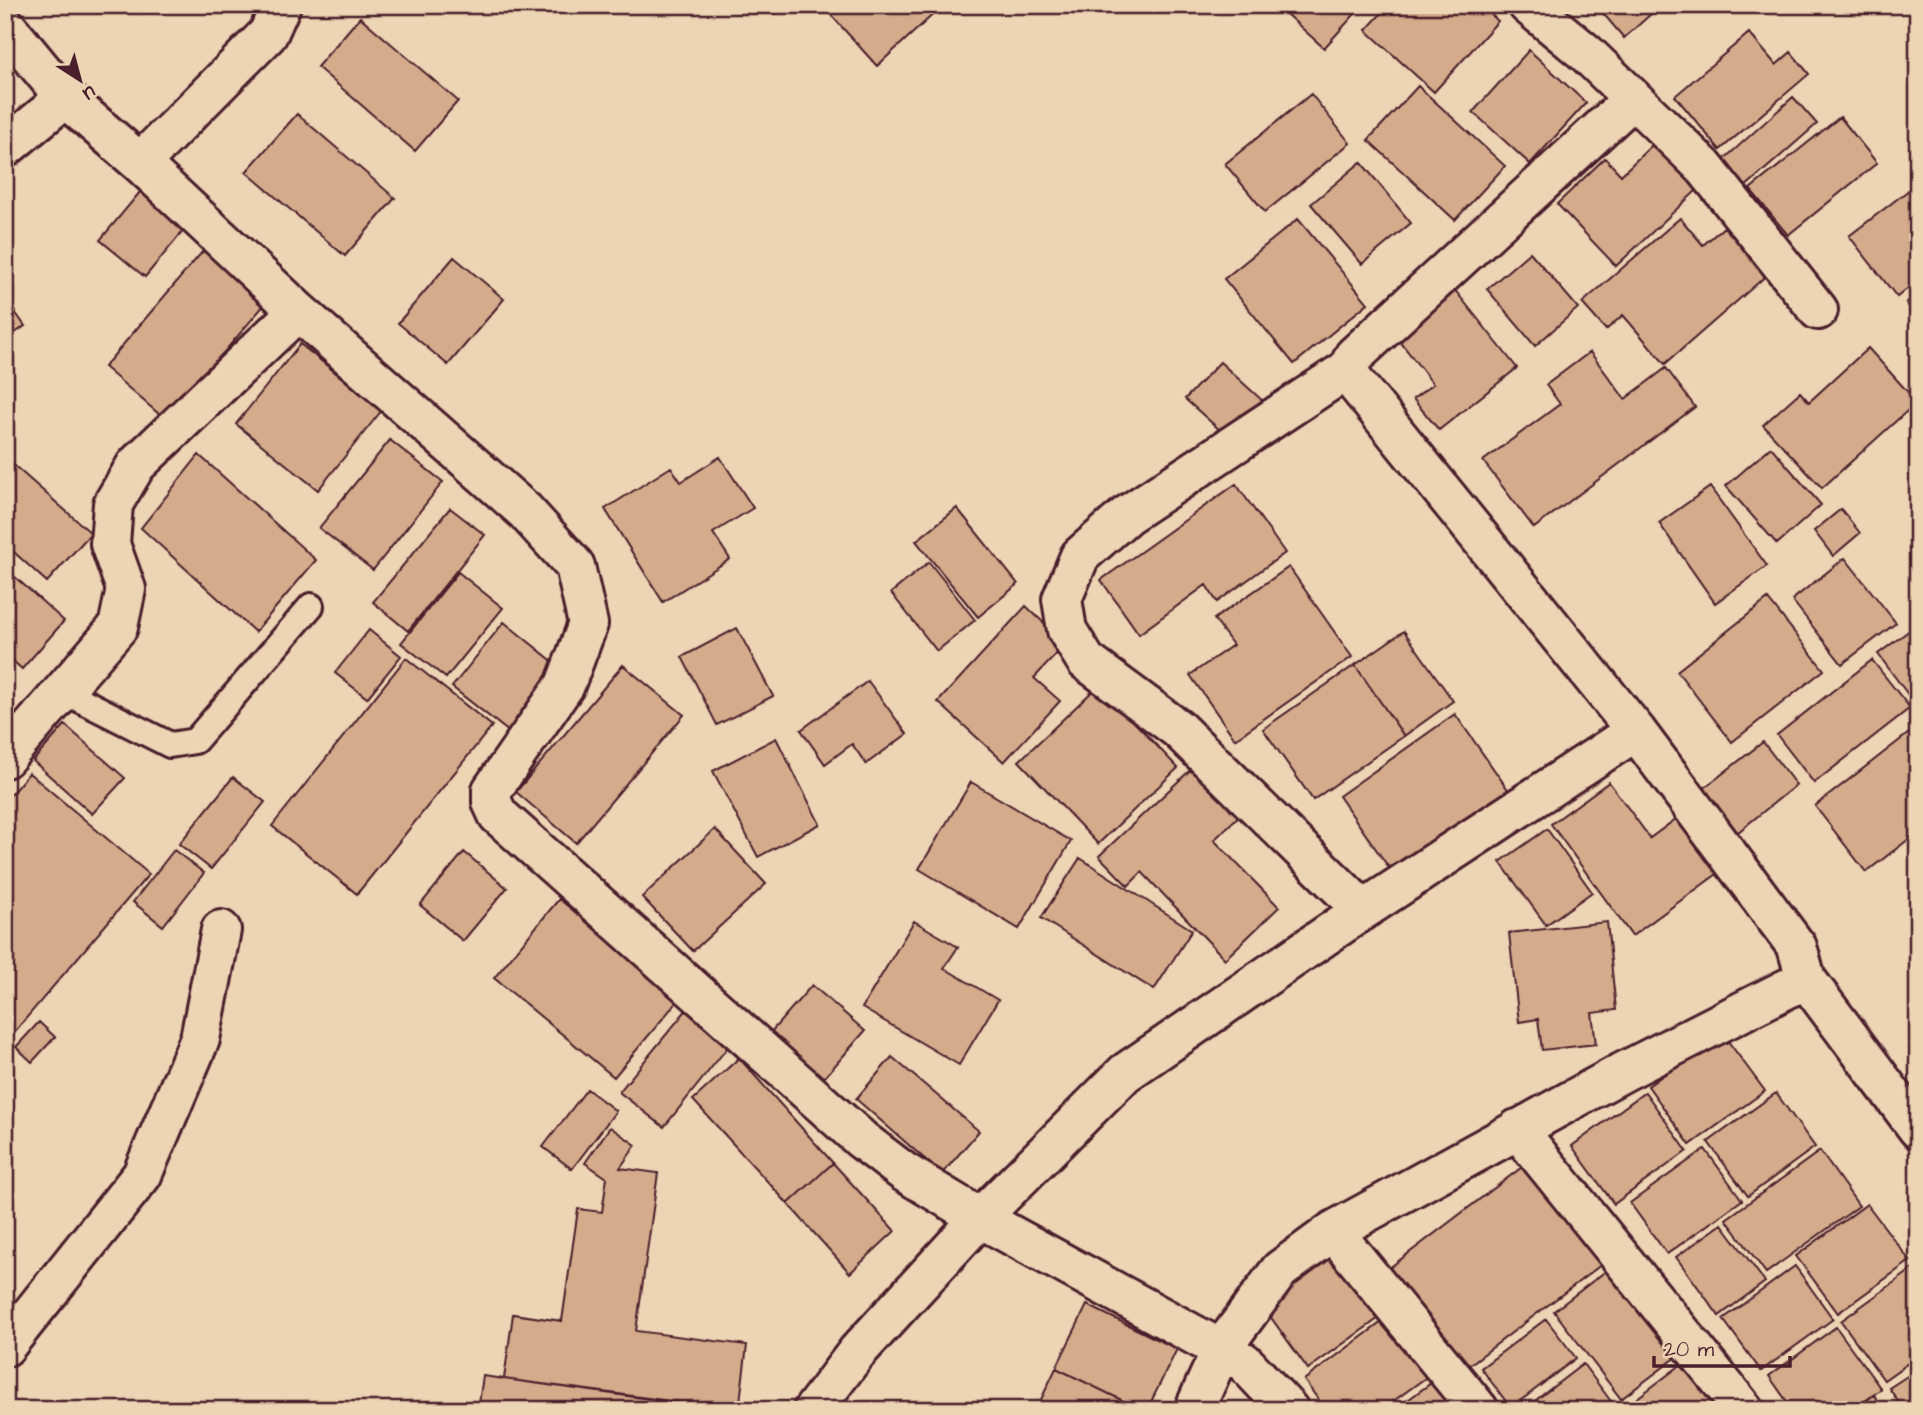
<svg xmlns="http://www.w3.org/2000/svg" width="1923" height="1415" font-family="'Architects Daughter',sans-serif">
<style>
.building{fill:#d4ac8c;stroke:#4a1f2b;stroke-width:2}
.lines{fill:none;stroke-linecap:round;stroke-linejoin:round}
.service-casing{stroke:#4a1f2b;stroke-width:30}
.minor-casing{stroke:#4a1f2b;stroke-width:44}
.service{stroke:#ecd4b4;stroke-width:24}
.minor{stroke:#ecd4b4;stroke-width:38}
</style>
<rect width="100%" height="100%" fill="#ecd4b4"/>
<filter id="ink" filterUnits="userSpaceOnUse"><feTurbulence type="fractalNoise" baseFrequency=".0143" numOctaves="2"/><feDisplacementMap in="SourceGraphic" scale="14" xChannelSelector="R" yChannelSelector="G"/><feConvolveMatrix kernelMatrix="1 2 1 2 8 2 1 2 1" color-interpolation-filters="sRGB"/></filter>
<g filter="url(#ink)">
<!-- building -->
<path class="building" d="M822 5H935L939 9 877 66Z
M1276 5H1363L1324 48Z
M1389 5H1481L1498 21 1434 92 1366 30Z
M1596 5H1661L1624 38Z
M360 17 458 101 415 151 317 67Z
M1749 33 1776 65 1791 52 1809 74 1720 150 1675 96Z
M1529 50 1586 103 1530 164 1473 112Z
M1418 86 1505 166 1455 220 1368 140Z
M1311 94 1350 143 1265 212 1225 164Z
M1793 97 1817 124 1745 187 1722 161Z
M297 114 395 198 345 256 246 172Z
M1840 117 1877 163 1788 235 1750 189Z
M1653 144 1697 190 1616 266 1557 204 1605 158 1621 175Z
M1361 162 1411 223 1362 264 1311 204Z
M1918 183V280L1897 297 1849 236Z
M145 186 190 223 145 277 100 240Z
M1680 218 1703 245 1724 227 1767 275 1665 364 1623 315 1606 330 1582 303Z
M1298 219 1368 303 1294 364 1224 279Z
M209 244 271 297 166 420 104 367Z
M1530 252 1578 308 1535 346 1487 289Z
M454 257 504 299 448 365 398 323Z
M1454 289 1517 368 1439 430 1413 399 1433 384 1395 335Z
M1918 294V318L1906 303Z
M5 298 25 326 5 340Z
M300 344 382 410 318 490 236 424Z
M1868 348 1917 402 1822 488 1763 425 1800 392 1809 402Z
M1590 352 1625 399 1666 368 1695 407 1534 528 1483 461 1560 404 1546 385Z
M1220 362 1264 402 1230 439 1185 399Z
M390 440 443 482 373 570 319 528Z
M1771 447 1821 505 1777 544 1726 486Z
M199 455 316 560 255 632 141 528Z
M720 457 753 508 713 533 730 559 663 602 605 509 671 467 681 482Z
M9 461 91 533 47 582 5 544V466Z
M1236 484 1285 553 1217 602 1206 585 1139 634 1101 580Z
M1710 487 1767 566 1715 603 1659 523Z
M450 508 485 535 408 631 373 602Z
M957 508 1018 584 978 617 916 541Z
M1841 509 1860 533 1833 556 1814 531Z
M1845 558 1896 623 1842 664 1792 600Z
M929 562 975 620 937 651 891 593Z
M1289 567 1352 657 1235 739 1190 675 1233 645 1214 619Z
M5 568 64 621 22 669 5 654Z
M458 572 503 608 446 678 401 643Z
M1768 599 1824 670 1732 742 1677 671Z
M1026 606 1066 644 1034 678 1060 701 1004 762 938 702Z
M504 622 561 668 509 732 452 687Z
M1918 624V696L1912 700 1878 654Z
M737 628 773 696 717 725 682 657Z
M369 630 401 656 367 698 335 673Z
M1404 631 1453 701 1404 736 1355 665Z
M406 658 492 726 357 894 272 826Z
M1872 660 1910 708 1814 783 1777 735Z
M623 665 684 715 576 843 516 792Z
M1355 665 1404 736 1313 800 1263 729Z
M868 681 907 734 866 764 852 744 825 764 801 730Z
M1099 685 1178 768 1098 844 1019 761Z
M1455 714 1509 791 1392 872 1339 796Z
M65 725 125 778 92 814 33 761Z
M1918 726V832L1866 872 1815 806Z
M776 738 820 824 758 857 713 771Z
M1763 742 1796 785 1732 837 1698 793Z
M1202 759 1248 807 1214 840 1279 907 1225 959 1142 872 1128 886 1099 856Z
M29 773 149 874 5 1043V801Z
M233 777 265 802 211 869 179 844Z
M971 782 1071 841 1019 929 919 869Z
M1609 782 1650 838 1688 810 1728 866 1632 936 1551 824Z
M715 829 766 884 693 951 642 897Z
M1547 829 1592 892 1546 925 1500 862Z
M174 850 204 873 163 926 133 902Z
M464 852 507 888 463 941 420 905Z
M1080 858 1192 930 1154 990 1041 918Z
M559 899 680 998 614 1077 494 978Z
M914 921 958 947 944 968 998 1000 959 1065 862 1008Z
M1607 922 1616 1010 1592 1013 1596 1044 1542 1050 1538 1019 1519 1022 1509 933Z
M812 985 865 1031 817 1086 764 1040Z
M688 1008 731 1043 664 1127 619 1092Z
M39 1022 55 1037 32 1062 16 1047Z
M1722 1033 1765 1091 1690 1145 1648 1086Z
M892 1057 979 1131 942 1174 856 1099Z
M739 1058 833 1163 788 1204 693 1100Z
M587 1089 616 1111 572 1169 543 1147Z
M1645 1092 1687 1151 1614 1204 1572 1146Z
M1776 1093 1815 1147 1748 1196 1708 1142Z
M610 1127 636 1145 620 1168 658 1173 636 1331 747 1345 739 1410 504 1379 513 1314 562 1321 578 1209 602 1212 607 1178 585 1163Z
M1705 1149 1742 1200 1667 1254 1630 1203Z
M1820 1151 1859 1206 1766 1273 1726 1219Z
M1530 1161 1606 1261 1464 1369 1388 1269Z
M833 1163 895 1231 850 1273 788 1204Z
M1867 1204 1910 1261 1838 1313 1796 1256Z
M1722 1224 1765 1282 1719 1316 1676 1257Z
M1332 1254 1379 1318 1308 1369 1262 1305Z
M1615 1264 1682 1353 1621 1399 1554 1311Z
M1795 1266 1833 1319 1761 1371 1723 1319Z
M1914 1268 1918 1273V1356L1884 1380 1841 1321Z
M1087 1305 1177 1349 1147 1410H1142L1056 1368Z
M1386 1319 1428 1376 1381 1410H1326L1304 1380Z
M1546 1319 1576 1358 1511 1408 1481 1368Z
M1836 1327 1881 1389 1853 1410H1793L1769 1376Z
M1690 1358 1721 1410H1631L1628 1405Z
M1583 1364 1616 1408 1615 1410H1523Z
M1056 1368 1142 1410H1036Z
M1918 1369V1410H1904L1889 1388Z
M483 1376 504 1379 729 1410H478Z
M1438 1378 1462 1410H1394Z
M1874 1395 1885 1410H1853Z"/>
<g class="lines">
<!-- service casing -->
<g class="service-casing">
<path id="service" d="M63 691 170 745 195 741 311 606"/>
</g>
<!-- minor casing -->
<g class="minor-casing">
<path id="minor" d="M1528 5 1586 53 1704 167 1818 310
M5 25 65 98 140 163 298 311 525 511 575 566 588 624 565 685 492 790V802L498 815 862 1140 904 1172 980 1218 1244 1362 1289 1410
M1633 99 1354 356 1348 369 1352 379 1636 731 1797 947 1806 979 1918 1129
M5 148 65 98
M140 163 268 34 281 5
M1348 369 1127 515 1080 556 1062 599 1067 630 1086 661 1178 729 1363 910
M5 758 118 627 126 589 110 544 113 504 136 465 298 311
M1517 1129 1744 1410
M1333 1231 1479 1410
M5 1347 142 1175 200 1039 221 930
M813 1410 857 1352 980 1218 1125 1073 1363 910 1636 731
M1194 1410 1222 1348 1280 1270 1333 1231 1623 1072 1806 979"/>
</g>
<!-- service -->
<use href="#service" class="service"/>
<!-- minor -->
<use href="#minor" class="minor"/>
</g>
</g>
<!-- margin -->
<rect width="1923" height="1415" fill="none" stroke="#ecd4b4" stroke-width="28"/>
<rect x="14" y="14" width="1895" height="1387" fill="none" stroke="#4a1f2b" stroke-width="2.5" filter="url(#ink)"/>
<!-- north arrow -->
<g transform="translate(80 80) rotate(144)" stroke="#ecd4b4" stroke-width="5" paint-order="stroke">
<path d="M0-5L12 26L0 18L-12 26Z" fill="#4a1f2b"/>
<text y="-10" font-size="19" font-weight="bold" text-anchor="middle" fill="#4a1f2b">U</text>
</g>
<!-- scale -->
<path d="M1654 1356v10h136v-10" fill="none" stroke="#4a1f2b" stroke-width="3.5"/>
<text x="1664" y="1356" font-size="21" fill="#4a1f2b" stroke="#ecd4b4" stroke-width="5" paint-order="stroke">20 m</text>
</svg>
